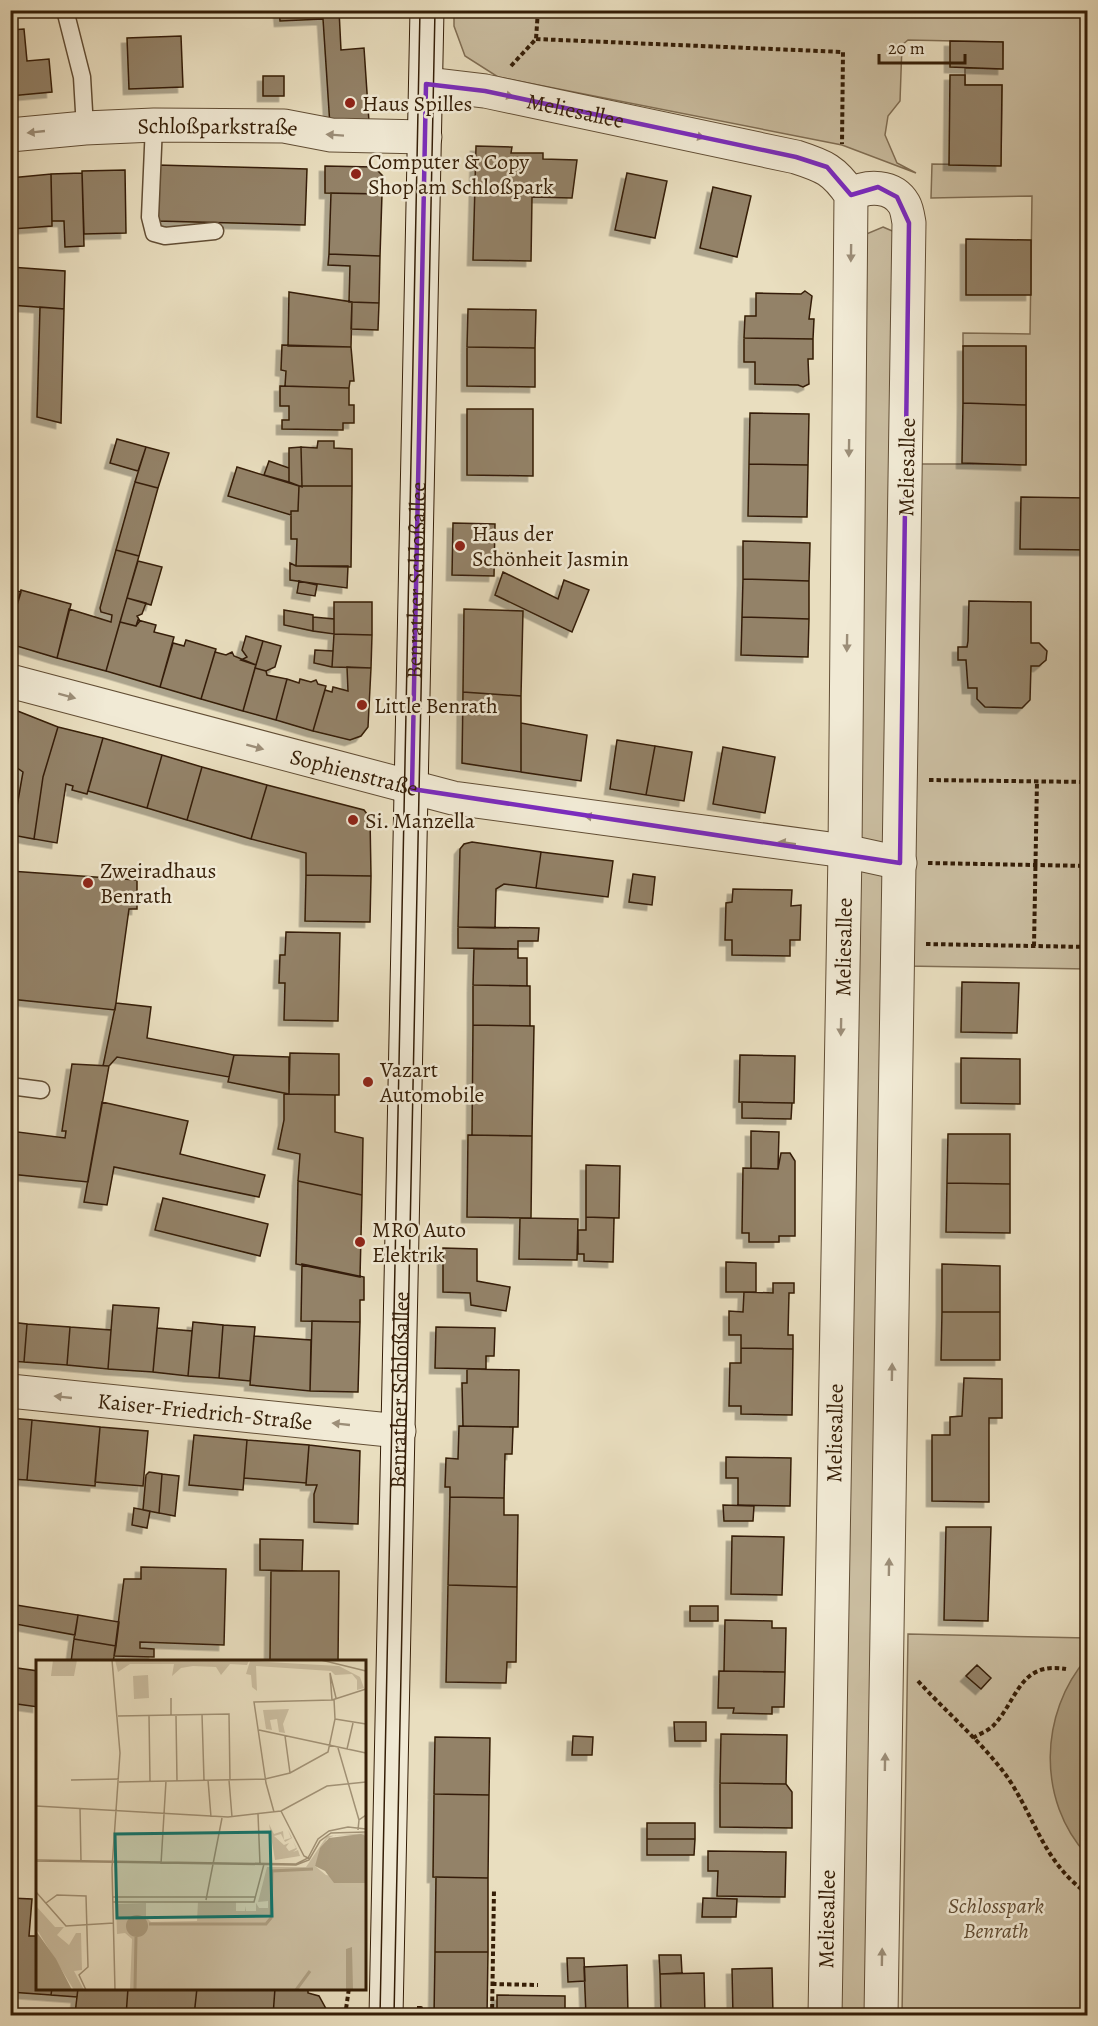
<svg xmlns="http://www.w3.org/2000/svg" width="1098" height="2026" font-family="Alegreya,serif">
<style>
.green{fill:#cabda0;stroke:#806e54;stroke-width:1.5}
.water{fill:#ac9d80;stroke:#7c6a50;stroke-width:1.5}
.building{fill:#938267;stroke:#351e07;stroke-width:1.5;filter:url(#shadow)}
.lines{fill:none;stroke-linecap:round;stroke-linejoin:round}
.service-casing{stroke:#624e35;stroke-width:19}
.minor-casing{stroke:#624e35;stroke-width:35}
.secondary-casing{stroke:#351e07;stroke-width:35}
.path{stroke:#351e07;stroke-width:4;stroke-dasharray:4.5 3;stroke-linecap:butt}
.service{stroke:#f1ead5;stroke-width:16}
.minor{stroke:#f1ead5;stroke-width:33}
.secondary{stroke:#f1ead5;stroke-width:33}
.tram{stroke:#351e07;stroke-width:1.5}
.oneway{fill:#9c8e78}
.marked{fill:none;stroke:#7b2cbf;stroke-width:4.5;stroke-linejoin:round}
.poi-dot{fill:#8f2418;stroke:#f1ead5;stroke-width:2}
.labels{text-anchor:middle;stroke-width:5;stroke-linejoin:round;paint-order:stroke}
.poi-label{font-size:22px;fill:#351e07;stroke:#f1ead5;text-anchor:start}
.street-label{font-size:22px;fill:#351e07;stroke:#f1ead5}
.park-label{font-size:22px;font-style:italic;fill:#624e35;stroke:#f1ead5}
.inset-river{fill:none;stroke:#ac9d80;stroke-width:3}
.inset-road{fill:none;stroke:#a19175;stroke-width:1.5}
.view{fill:#0f766e;fill-opacity:0.15;stroke:#0f766e;stroke-width:3}
.inset-edge{fill:none;stroke:#351e07;stroke-width:3}
</style>
<defs>
<filter id="shadow"><feDropShadow dx="-5.5" dy="5.5" stdDeviation="0" flood-color="#0004"/></filter>
</defs>
<rect width="100%" height="100%" fill="#e9debf"/>
<filter id="stains"><feTurbulence type="fractalNoise" baseFrequency=".00333" numOctaves="4"/><feColorMatrix values="0 0 0 0 .2 0 0 0 0 .09 0 0 0 0 .02 0 0 0 .5 -.17"/></filter>
<radialGradient id="worn" r=".72"><stop offset=".6" stop-color="#630" stop-opacity="0"/><stop offset="1" stop-color="#630" stop-opacity=".3"/></radialGradient>
<!-- green -->
<path class="green" d="M454 10 1087 11V969L904 966 912 464H1026V347L963 346V333L1030 334 1032 196 931 198 932 164 1001 165 1002 85H965V68L1002 69 1003 42 908 40 902 45 900 101 888 116 885 135 897 163 916 173 842 145 498 77 465 56 454 26Z
M883 227 897 233 873 2015 831 2016 864 235Z
M908 1634 1087 1638V2015L902 2016Z"/>
<!-- water -->
<path class="water" d="M1087 1658V1855C1037 1801 1039 1713 1087 1658Z"/>
<!-- building -->
<path class="building" d="M279 10H339L341 50 364 48 369 122 330 126 323 19 280 21Z
M24 29 27 61 49 59 52 92 10 96V30Z
M181 36 183 87 129 89 127 38Z
M950 41 1003 42V69L950 67Z
M950 75H965V85H1002L1001 166 949 165Z
M263 76H284V96H263Z
M476 146 512 147 511 153H543V159L577 160 572 198 532 197 531 261 473 260Z
M157 165 307 169 305 225 157 221Z
M325 166 374 167 383 176 382 194 325 193Z
M125 170 126 233 84 234 82 171Z
M82 173 84 246 65 247 64 221H52L51 174Z
M627 173 667 181 655 238 615 230Z
M51 174 52 226 12 229 10 178Z
M713 187 751 196 737 257 700 248Z
M331 193 382 194 380 256 329 254Z
M966 239 1031 240V295H966Z
M329 254 380 256 379 303 349 302 350 266 328 265Z
M10 267 65 271 64 309 10 305Z
M805 291 812 296 809 319H814L813 339 744 338 745 316H756V293L801 294Z
M289 292 352 302 351 347 288 346Z
M352 302 379 303 378 330 351 329Z
M40 307 64 309 61 423 37 417Z
M468 309 536 310 535 348 467 347Z
M744 338 813 339V359H808L809 384 803 387 798 385 755 384V362H744Z
M282 345 351 347 354 381H350L349 388 285 386 286 371 281 370Z
M963 346H1026V405L963 403Z
M467 347 535 348V387L467 386Z
M280 386 349 388V405H354V423H343V430L282 429V420H289V406H280Z
M963 403 1026 405V465L962 463Z
M467 409H533V476L467 475Z
M750 413 809 414 808 465 749 464Z
M117 439 146 447 138 471 110 463Z
M318 441H334V448L352 449V486H302L301 447 317 448Z
M146 447 169 453 158 488 135 482Z
M301 447 302 486V487L289 482V448Z
M269 461 289 468V482L264 475Z
M749 464 808 465 807 517 748 516Z
M237 467 299 486 298 511H291V515L228 496Z
M135 482 158 488 139 556 116 550Z
M299 486H352L351 567 296 566 297 539H291V511H298Z
M1021 497 1088 498V550L1020 549Z
M453 523 495 524 494 576 452 575Z
M743 541 810 543 809 581 743 579Z
M116 550 139 556 106 671 57 658 69 609 111 622 112 615 101 612 100 608Z
M138 561 162 567 151 605 127 598Z
M290 563 296 566H348L347 588 290 580Z
M503 572 558 599 564 580 589 590 572 632 495 595Z
M743 579 809 581V619L742 617Z
M299 581 317 585 315 596 297 593Z
M10 589 21 592 10 628Z
M21 590 71 604 57 658 10 644V628Z
M127 598 146 603 142 614 137 616 140 621 136 626 120 622Z
M969 601 1031 602V643H1039L1047 651 1046 660 1039 666H1031L1030 700 1022 708 985 707 977 699V688H968L966 660H958V647H967L968 641Z
M334 602H372V635L334 634Z
M464 609 523 611 521 696 463 692Z
M284 610 313 615V631L284 625Z
M313 617 334 619V634L313 631Z
M742 617 809 619 808 657 741 655Z
M138 620 156 625 154 632 174 637 160 687 106 671 120 622 136 626Z
M334 634 372 635 371 668 332 667Z
M246 636 263 641 256 665 241 660 247 657 242 650Z
M186 640 216 649 201 699 160 687 173 643 184 646Z
M263 641 281 646 275 667 266 671 255 668Z
M315 650 333 651 332 667 314 663Z
M215 652 226 655 232 652 234 656 256 665 243 711 201 699Z
M347 667 371 668 368 727 361 736 350 740 313 731 325 690 332 692 333 687 348 691Z
M255 668 266 671 267 675 287 679 276 720 243 711Z
M287 679 299 683 300 679 311 682 316 680 318 684 326 686 313 731 276 720Z
M463 692 521 696V772L462 763Z
M10 708 58 727 43 777 34 839 12 835 23 772 10 763Z
M521 723 587 735 581 781 521 772Z
M58 727 103 738 87 794 72 790 73 786 66 784 57 843 34 839 43 777Z
M103 738 162 755 147 808 88 791Z
M617 740 655 746 646 795 610 789Z
M655 746 692 752 684 801 646 795Z
M723 747 775 757 765 813 713 804Z
M162 755 202 767 187 820 147 808Z
M202 767 267 785 251 839 187 820Z
M267 785 364 810 370 818 371 876 306 875V853L251 839Z
M472 842 541 852 536 888 504 884 496 889 495 928 458 927 460 849 464 844Z
M541 852 613 861 608 897 536 888Z
M10 871 137 880V909H129L115 1010 10 999Z
M633 874 655 877 652 905 629 902Z
M306 875 371 876 370 922 305 921Z
M733 889 792 890 791 906 801 905 800 940H790V956L732 955V940H725L726 903 732 902Z
M458 927 539 928 538 941H518V949L458 948Z
M286 932 340 933 338 1021 284 1020 285 983H279L280 955H285Z
M474 949H518V958H527V986L473 985Z
M962 982 1019 983 1017 1033 961 1032Z
M473 985 530 986V1026L473 1025Z
M116 1003 151 1007 147 1038 234 1055 229 1077 117 1057 109 1066H103Z
M473 1025 534 1026 532 1136 472 1135Z
M290 1053 339 1054V1095L289 1094Z
M234 1055 289 1057V1094L228 1082Z
M740 1055 795 1056 794 1103 739 1102Z
M961 1058 1020 1059V1104L961 1103Z
M72 1064 109 1066 88 1182 10 1174V1131L65 1138 66 1131H62Z
M284 1094 335 1095V1132L363 1138 362 1195 298 1181 300 1154 278 1149 284 1120Z
M102 1102 188 1121 180 1154 265 1175 259 1197 114 1167 107 1205 84 1202Z
M742 1102 792 1103 791 1119 742 1118Z
M751 1131 779 1132 778 1169 751 1168Z
M948 1134H1010V1184L947 1183Z
M468 1135 532 1136 531 1218 467 1217Z
M781 1153H790L795 1161V1236H779V1242H749V1233H742L743 1168 778 1169Z
M586 1165 620 1166 619 1218 586 1217Z
M298 1181 362 1195 360 1277 296 1264Z
M947 1183 1010 1184V1233L946 1232Z
M163 1198 268 1224 260 1256 155 1230Z
M586 1217 614 1218 613 1262 584 1261V1254H578V1230H586Z
M520 1218 578 1219 577 1260 519 1259Z
M443 1248 477 1249V1281L510 1287 506 1311 471 1305 470 1293 443 1292Z
M726 1262 756 1263V1292H726Z
M302 1264 364 1277V1300H360V1322L301 1321Z
M942 1264 1000 1266V1312H942Z
M773 1283H794V1293H789L788 1335H793V1349L741 1348V1335H729V1311L743 1312 744 1292 773 1293Z
M113 1305 159 1308 153 1372 108 1369Z
M942 1312H1000V1360H941Z
M312 1321 360 1322 358 1392 310 1391Z
M10 1322 27 1324 24 1362 10 1361Z
M193 1322 223 1325 219 1378 188 1376Z
M27 1324 70 1327 67 1365 24 1362Z
M223 1325 255 1327 250 1381 219 1378Z
M70 1327 111 1330 108 1369 67 1365Z
M436 1327 495 1328 494 1356H486V1369L435 1368Z
M157 1328 192 1331 188 1376 153 1372Z
M254 1336 311 1340 310 1391 250 1385Z
M741 1348 793 1349 792 1415 741 1414V1406H729L730 1363H741Z
M467 1369 519 1370 518 1427 463 1426 462 1383H467Z
M964 1378 1002 1379V1418H989V1502L932 1501V1435H950V1417L962 1416Z
M10 1418 32 1420 27 1480 10 1479Z
M32 1420 100 1427 95 1486 27 1480Z
M459 1426 513 1427 512 1454H505L504 1498 450 1497V1487H445L446 1458 458 1459Z
M100 1427 148 1431 143 1486 95 1482Z
M194 1435 247 1440 243 1490 189 1485Z
M247 1440 309 1445 306 1483 244 1478Z
M309 1445 360 1451 358 1524 314 1522V1494L317 1485H306Z
M726 1457 791 1458 790 1506 738 1505V1478H726Z
M149 1472 162 1474 159 1513 143 1510 146 1475Z
M162 1474 179 1476 175 1516 159 1513Z
M450 1497 504 1498V1515H518L517 1587 448 1585Z
M723 1505 754 1506 753 1521H724Z
M134 1508 150 1511 147 1528 132 1525Z
M946 1527H991L988 1621 944 1620Z
M732 1536 784 1537 782 1595 731 1594Z
M260 1539 303 1540 302 1571 260 1570Z
M141 1567 226 1569 224 1645 140 1642V1648L154 1649V1657L114 1656 124 1579H141Z
M271 1571H339L338 1661 270 1660Z
M448 1585 517 1587 516 1662H507L506 1683 446 1682Z
M10 1604 78 1615 75 1635 10 1623Z
M690 1606H718V1621H690Z
M78 1615 119 1622 116 1646 74 1639Z
M725 1620 772 1621V1628H786L785 1672 724 1671Z
M74 1639 116 1646 113 1662H71Z
M977 1665 991 1678 981 1689 966 1676Z
M10 1667 38 1671V1707L10 1703Z
M719 1671 785 1672 784 1707H772V1714L733 1713 734 1708H718Z
M674 1722H706V1741H675Z
M721 1734 787 1735 786 1784 720 1783Z
M573 1736 593 1737 592 1755H572Z
M435 1737 490 1738 489 1795 434 1794Z
M720 1783 786 1784 792 1792V1828L720 1827Z
M434 1794 489 1795 488 1878 433 1877Z
M647 1823H695V1839H647Z
M647 1839H695L694 1855H647Z
M708 1851 786 1852 785 1897 717 1896 718 1871H708Z
M436 1877 488 1878V1952H435Z
M10 1898 32 1899 29 1936H38V1988H52L51 1995 10 1992Z
M703 1898 737 1899 736 1917H702Z
M435 1952H488L487 2016H434Z
M659 1955H681L682 1973 660 1974Z
M567 1958H584L585 1981 568 1982Z
M627 1965 628 2016H586L584 1967Z
M772 1968 773 2016H733L732 1969Z
M704 1973 705 2016H661L660 1974Z
M52 1988H78L77 1997 51 1995Z
M78 1988H128L126 2016 75 2014Z
M128 1988H197L194 2016H126Z
M197 1988H275L273 2016H194Z
M275 1988H308V1993L319 1996 330 2016H273Z
M497 1995 565 1996V2016H497Z"/>
<g class="lines">
<!-- service casing -->
<g class="service-casing">
<path id="service" d="M65 10 82 77 85 128
M154 125 150 217 154 233 165 236 215 231
M10 1086 41 1090"/>
</g>
<!-- minor casing -->
<g class="minor-casing">
<g id="minor">
<path id="s1" d="M426 84 485 91 796 157C824 166 834 170 851 195L845 851 825 2016"/>
<path id="s2" d="M10 135 85 128 154 125 284 126 331 135 425 137"/>
<path d="M851 195C867 185 893 185 904 204 907 209 908 217 909 223L881 2016"/>
<path id="s3" d="M10 681 453 798 845 851 900 863"/>
<path id="s4" d="M10 1391 399 1431"/>
</g>
</g>
<!-- secondary casing -->
<g class="secondary-casing">
<g id="secondary">
<path id="s5" d="M386 2016 427 10"/>
</g>
</g>
<!-- path -->
<path class="path" d="M536 39 843 52 842 144
M511 66 536 39 538 10
M929 780 1088 782
M928 863 1088 866
M926 944 1088 947
M1034 946 1037 781
M918 1681C947 1713 983 1743 1008 1778 1036 1820 1044 1863 1088 1894
M973 1738C979 1734 988 1731 993 1726 1018 1700 1019 1661 1066 1669
M492 1984 538 1985
M417 2008H421V2016
M345 2016 349 1988
M492 2016 494 1890"/>
<!-- service -->
<use href="#service" class="service"/>
<!-- minor -->
<use href="#minor" class="minor"/>
<!-- secondary -->
<use href="#secondary" class="secondary"/>
<!-- tram -->
<path class="tram" d="M380 2016 420 10
M394 2016 435 10"/>
</g>
<!-- one-way arrows -->
<defs><path id="oneway-solid" d="M-6-.8H1V-3.2L6.5 0L1 3.2V.8H-6Z" transform="scale(1.5)"/></defs>
<g class="oneway">
<use href="#oneway-solid" transform="translate(505 95) rotate(12)"/>
<use href="#oneway-solid" transform="translate(36 132) rotate(174)"/>
<use href="#oneway-solid" transform="translate(335 135) rotate(-176)"/>
<use href="#oneway-solid" transform="translate(696 136) rotate(12)"/>
<use href="#oneway-solid" transform="translate(851 253) rotate(91)"/>
<use href="#oneway-solid" transform="translate(849 448) rotate(91)"/>
<use href="#oneway-solid" transform="translate(847 643) rotate(91)"/>
<use href="#oneway-solid" transform="translate(67 696) rotate(15)"/>
<use href="#oneway-solid" transform="translate(255 747) rotate(15)"/>
<use href="#oneway-solid" transform="translate(593 817) rotate(-172)"/>
<use href="#oneway-solid" transform="translate(787 843) rotate(-172)"/>
<use href="#oneway-solid" transform="translate(841 1027) rotate(91)"/>
<use href="#oneway-solid" transform="translate(892 1372) rotate(-89)"/>
<use href="#oneway-solid" transform="translate(63 1397) rotate(-174)"/>
<use href="#oneway-solid" transform="translate(341 1424) rotate(-174)"/>
<use href="#oneway-solid" transform="translate(889 1567) rotate(-89)"/>
<use href="#oneway-solid" transform="translate(885 1762) rotate(-89)"/>
<use href="#oneway-solid" transform="translate(882 1957) rotate(-89)"/>
</g>
<!-- marked area -->
<path class="marked" d="M426 84 485 91 796 157 827 167 851 195 878 187 897 197 909 223 900 863 412 789Z"/>
<!-- markers -->
<g class="poi-dot">
<circle cx="350" cy="103" r="6"/>
<circle cx="356" cy="174" r="6"/>
<circle cx="460" cy="546" r="6"/>
<circle cx="362" cy="705" r="6"/>
<circle cx="353" cy="820" r="6"/>
<circle cx="88" cy="883" r="6"/>
<circle cx="368" cy="1082" r="6"/>
<circle cx="360" cy="1242" r="6"/>
</g>
<g class="labels">
<!-- poi labels -->
<g class="poi-label">
<text x="362" y="111">Haus Spilles</text>
<text x="368" y="169">Computer &amp; Copy<tspan x="368" dy="25">Shop am Schloßpark</tspan></text>
<text x="472" y="541">Haus der<tspan x="472" dy="25">Schönheit Jasmin</tspan></text>
<text x="374" y="713">Little Benrath</text>
<text x="365" y="828">Si. Manzella</text>
<text x="100" y="878">Zweiradhaus<tspan x="100" dy="25">Benrath</tspan></text>
<text x="380" y="1077">Vazart<tspan x="380" dy="25">Automobile</tspan></text>
<text x="372" y="1237">MRO Auto<tspan x="372" dy="25">Elektrik</tspan></text>
</g>
<!-- street labels -->
<g class="street-label">
<text dy="8" stroke="none"><textPath href="#s1" startOffset="152">Meliesallee</textPath></text>
<text dy="8" stroke="none"><textPath href="#s2" startOffset="208">Schloßparkstraße</textPath></text>
<text transform="translate(906 467) rotate(-89)" y="8">Meliesallee</text>
<text dy="8" stroke="none"><textPath href="#s5" startOffset="1436">Benrather Schloßallee</textPath></text>
<text dy="8" stroke="none"><textPath href="#s3" startOffset="356">Sophienstraße</textPath></text>
<text transform="translate(843 947) rotate(-89)" y="8">Meliesallee</text>
<text dy="8" stroke="none"><textPath href="#s5" startOffset="626">Benrather Schloßallee</textPath></text>
<text dy="8" stroke="none"><textPath href="#s4" startOffset="196">Kaiser-Friedrich-Straße</textPath></text>
<text transform="translate(834 1433) rotate(-89)" y="8">Meliesallee</text>
<text transform="translate(826 1919) rotate(-89)" y="8">Meliesallee</text>
</g>
<!-- park labels -->
<g class="park-label">
<text x="996" y="1913">Schlosspark<tspan x="996" dy="25">Benrath</tspan></text>
</g>
</g>
<!-- overview -->
<g transform="translate(36 1660)">
<rect width="330" height="330" fill="#e9debf"/>
<path d="M17 0H41L38 16H15ZM79 0H154L213 1 211 5 194 4 185 15 180 7 157 6 145 8 136 16 138 4H94L82 12ZM214 1 303 6 324 17 328 28 321 30V20L316 14 299 15 295 11 220 6 221 31 216 27 215 15 210 14ZM112 15 113 38 98 39 97 16ZM253 49 247 64 249 73 243 72 241 59 234 60 236 70 230 69 227 50ZM233 164 238 174 247 171 248 180 255 178 252 170 256 178 249 182 245 174 238 176 248 185 253 183 250 187 253 191 260 188 257 181 261 189 257 192 262 190 264 196 239 200ZM330 173V176L299 175 291 179 279 206 290 215 330 223V330H94L96 279 89 273 81 274 80 244 110 243V257L115 262 161 261 162 242H200V251H209L210 246V251H220V243L223 248H232V241L222 242 231 207H270L291 176ZM0 246 19 267H28L21 275 33 285 40 273H45L46 310 38 311 48 330H38L0 268Z" fill="#cabda0"/>
<path d="M325 174 330 176V223H298L289 211 279 206 284 188 293 178ZM90 266a11 11 0 1 1 22 0a11 11 0 1 1-22 0ZM0 271 20 299 36 330H0ZM316 287 317 330H310V289Z" fill="#ac9d80"/>
<path class="inset-river" d="M113 264H230L235 258 236 211 277 209M99 329 100 277M260 330 274 311"/>
<path class="inset-road" d="M76 0 84 93 76 208 79 330M285 0 330 11M296 40 294 13 300 38M166 54 168 120M113 55 114 121M82 56 193 54 194 120M135 56V38M140 56 141 121M299 59 330 64M223 70 330 93M249 76 254 113M302 88 323 160M311 89 317 63M35 120 83 119M172 120 175 157M193 120 196 157M83 122 229 119 254 113 292 92 299 59 298 39M0 146 192 157 245 151 291 126 330 122M44 148 45 202M245 151 268 196 274 199M238 152 230 123 218 42 296 40 330 29M222 154 224 204M322 170 323 160 330 155M0 200 260 204 272 198 282 179 293 171 312 167 330 169M0 201 260 205 273 200 284 181 295 173 330 172M125 204 130 121M0 232 30 266 78 263M77 237H220M170 240 186 158M77 242H218L228 204M10 243 21 235 50 236 52 307 43 315 50 330"/>
<path class="view" d="M234 172 236 256 81 258 79 174Z"/>
<rect width="330" height="330" class="inset-edge"/>
</g>
<!-- margin -->
<rect width="1098" height="2026" fill="none" stroke="#e9debf" stroke-width="36"/>
<rect x="12" y="12" width="1074" height="2002" fill="none" stroke="#351e07" stroke-width="3"/>
<rect x="18" y="18" width="1062" height="1990" fill="none" stroke="#351e07" stroke-width="1.5"/>
<!-- scale -->
<path d="M879 54v9h86v-9" fill="none" stroke="#351e07" stroke-width="3"/>
<text x="888" y="54" font-size="18" fill="#351e07" stroke="#f1ead5" stroke-width="4.5" paint-order="stroke">20 m</text>
<rect width="100%" height="100%" filter="url(#stains)"/>
<rect width="100%" height="100%" fill="url(#worn)"/>
</svg>
